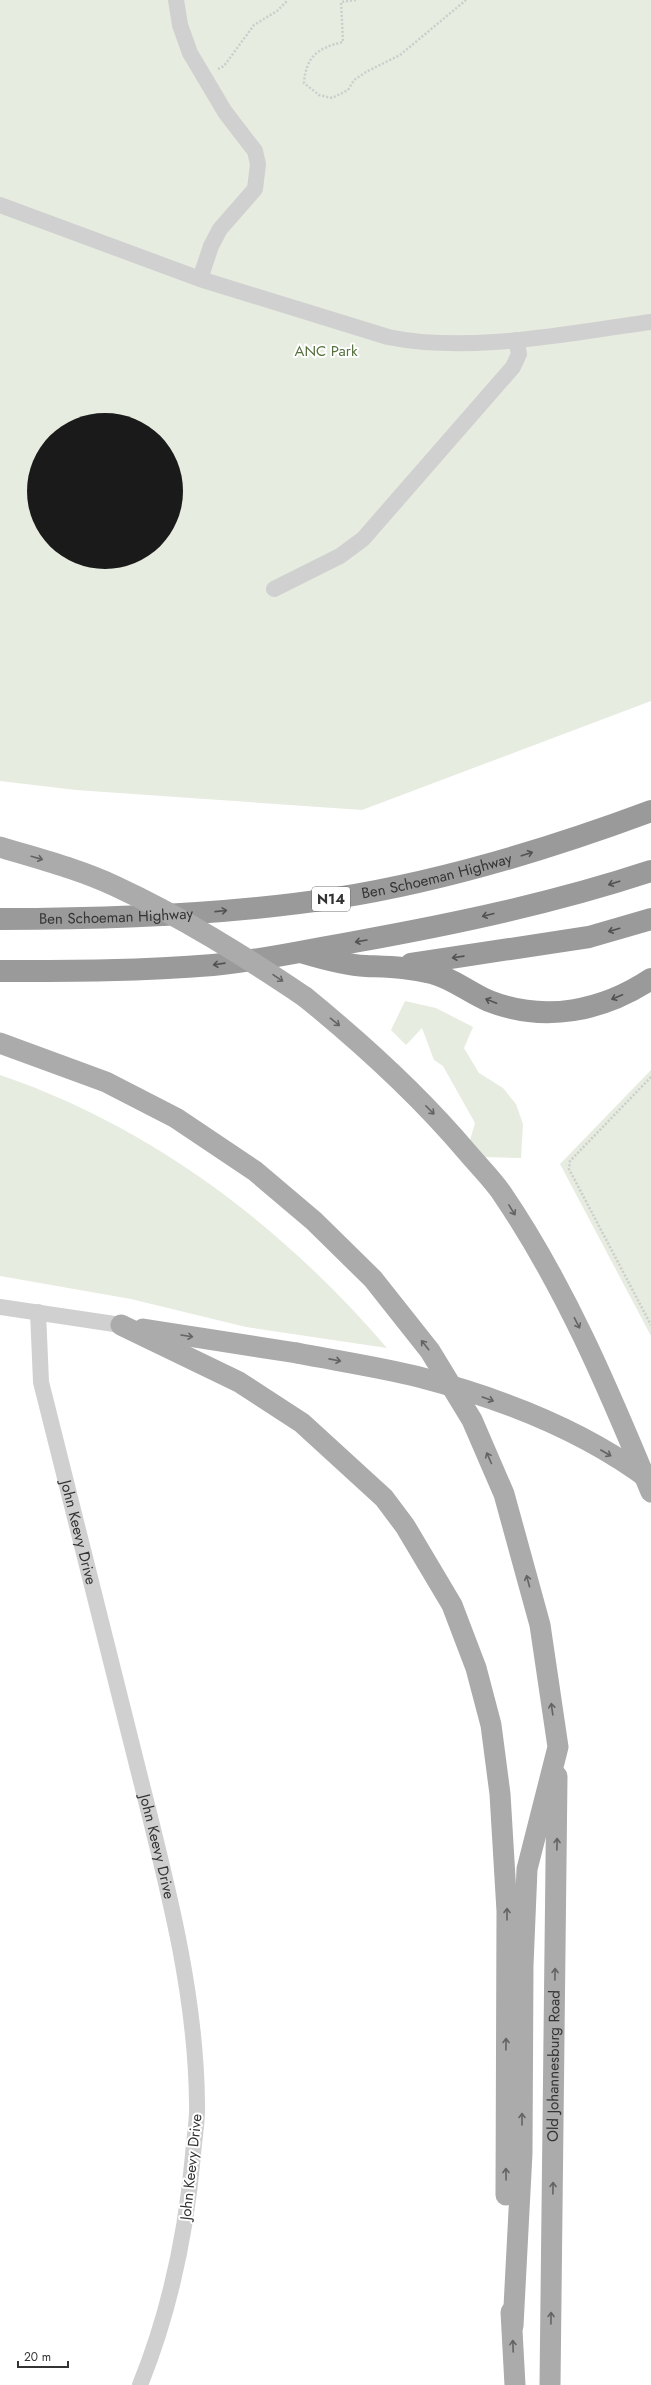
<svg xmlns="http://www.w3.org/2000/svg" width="651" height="2385" font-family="Jost,sans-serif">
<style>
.green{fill:#e6ecdf}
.building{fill:#1a1a1a}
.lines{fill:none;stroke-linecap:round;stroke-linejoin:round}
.path{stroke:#cdcdcd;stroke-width:2.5;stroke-dasharray:2 2;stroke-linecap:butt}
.minor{stroke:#d0d0d0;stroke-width:16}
.major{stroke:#ababab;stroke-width:21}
.highway{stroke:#9a9a9a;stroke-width:22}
.major-bridge{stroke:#ababab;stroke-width:21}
.oneway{stroke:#525252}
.oneway2{stroke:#636363}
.labels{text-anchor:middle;stroke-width:4;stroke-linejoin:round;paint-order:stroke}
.shield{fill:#fff;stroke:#707070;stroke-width:1}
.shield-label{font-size:14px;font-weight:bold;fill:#333}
.park-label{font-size:15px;fill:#56703f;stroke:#fff}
.street-label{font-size:15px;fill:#333;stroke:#fff}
</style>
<rect width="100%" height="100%" fill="#fff"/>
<!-- green -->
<path class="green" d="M0 0H651V701L362 810 76 790 0 781Z
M405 1001 436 1008 473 1027 464 1048 479 1073 503 1088 516 1104 523 1124 521 1158 485 1157 468 1147 475 1123 443 1066 434 1060 422 1028 406 1045 391 1030Z
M651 1070V1336L560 1164Z
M0 1075C153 1127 283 1227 387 1348L246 1327 131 1299 0 1276Z"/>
<!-- building -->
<path class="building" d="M27 491a78 78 0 1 1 156 0a78 78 0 1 1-156 0Z"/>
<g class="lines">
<!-- path -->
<path class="path" d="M356 0 341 2 343 42C317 48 306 57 304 83L319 95 332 98 348 90 354 80 366 72 400 55 466 0
M218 69 224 66 254 25 277 11 288 0
M651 1077 570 1161 569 1169 651 1325"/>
<!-- minor -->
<g class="minor">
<path d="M176 0 180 25 190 53 225 112 255 151 258 164 255 189 220 229 211 246 200 279"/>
<path d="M0 205 200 279 388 337C471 354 567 333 651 322"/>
<path d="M274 589 340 556 363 539 513 367 519 354 516 340"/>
<path d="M0 1307 121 1325"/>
<path id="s1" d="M38 1312 41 1382C73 1513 107 1643 139 1773 166 1881 196 1991 197 2103 198 2120 194 2138 193 2155 186 2234 170 2311 140 2385"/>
</g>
<!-- major -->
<g class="major">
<path d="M305 997C364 1045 418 1094 467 1152 478 1165 491 1178 501 1192 565 1286 608 1388 651 1492"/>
<path d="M0 1043 106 1082 176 1118 255 1171 314 1221 373 1279 430 1351 472 1420 504 1494 540 1625 558 1747 527 1869 523 1965 522 2153 513 2326"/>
<path d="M121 1325 239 1382 302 1423 384 1498 405 1526 452 1605 476 1668 491 1725 500 1794 507 1911 506 2195"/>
<path d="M143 1329 297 1353"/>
<path d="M511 2312 515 2385"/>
<path id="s2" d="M550 2385 557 1776"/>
</g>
<!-- highway -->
<g class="highway">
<path id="s3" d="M0 919C112 919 226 915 336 898 444 881 549 849 651 811"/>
<path d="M304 953C324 959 345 965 366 966 390 967 408 967 432 973 452 978 470 993 489 1001 545 1023 603 1011 651 979"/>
<path d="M411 964 589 937 651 919"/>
<path d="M0 971C71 971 142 971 213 965 260 961 307 950 354 942 454 924 554 903 651 871"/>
</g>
<!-- major-bridge -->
<path class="major-bridge" d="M0 847C39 859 79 869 115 886 182 917 244 956 305 997
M297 1353C338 1361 379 1367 419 1377 500 1398 585 1431 651 1481"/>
</g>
<!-- one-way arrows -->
<defs><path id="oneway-shaft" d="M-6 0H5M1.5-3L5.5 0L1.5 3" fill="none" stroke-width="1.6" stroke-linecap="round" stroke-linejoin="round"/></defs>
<g class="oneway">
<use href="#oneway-shaft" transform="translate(527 854) rotate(-18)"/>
<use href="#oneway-shaft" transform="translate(614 883) rotate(162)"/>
<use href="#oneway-shaft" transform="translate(221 911) rotate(-6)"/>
<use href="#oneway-shaft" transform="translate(488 915) rotate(166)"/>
<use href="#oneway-shaft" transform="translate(614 930) rotate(164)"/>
<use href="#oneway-shaft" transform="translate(361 941) rotate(170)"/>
<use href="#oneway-shaft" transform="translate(458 957) rotate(172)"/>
<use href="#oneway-shaft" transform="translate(219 964) rotate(172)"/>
<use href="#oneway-shaft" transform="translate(617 997) rotate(157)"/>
<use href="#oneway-shaft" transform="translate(491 1001) rotate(-158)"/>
</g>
<g class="oneway2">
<use href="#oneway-shaft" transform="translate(37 858) rotate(16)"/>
<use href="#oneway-shaft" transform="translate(278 978) rotate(34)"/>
<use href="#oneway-shaft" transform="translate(335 1022) rotate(39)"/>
<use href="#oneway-shaft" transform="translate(430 1110) rotate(45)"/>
<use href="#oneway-shaft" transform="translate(512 1210) rotate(58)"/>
<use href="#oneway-shaft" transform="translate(577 1323) rotate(63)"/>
<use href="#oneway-shaft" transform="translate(187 1336) rotate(9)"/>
<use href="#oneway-shaft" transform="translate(425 1345) rotate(-129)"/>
<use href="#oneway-shaft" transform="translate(335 1360) rotate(11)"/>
<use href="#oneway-shaft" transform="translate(488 1399) rotate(20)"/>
<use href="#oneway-shaft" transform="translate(606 1453) rotate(30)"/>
<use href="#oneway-shaft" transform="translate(489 1458) rotate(-114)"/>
<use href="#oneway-shaft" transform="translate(528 1581) rotate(-105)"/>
<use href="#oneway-shaft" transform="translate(552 1709) rotate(-98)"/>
<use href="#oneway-shaft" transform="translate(557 1844) rotate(-89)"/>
<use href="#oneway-shaft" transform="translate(507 1914) rotate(-90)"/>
<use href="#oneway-shaft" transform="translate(555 1974) rotate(-89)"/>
<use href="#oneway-shaft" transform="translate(506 2044) rotate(-89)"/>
<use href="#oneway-shaft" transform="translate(522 2119) rotate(-90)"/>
<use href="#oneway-shaft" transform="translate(506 2174) rotate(-91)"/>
<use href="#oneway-shaft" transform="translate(553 2188) rotate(-89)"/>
<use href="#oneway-shaft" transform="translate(551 2318) rotate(-89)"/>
<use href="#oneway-shaft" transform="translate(513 2346) rotate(-92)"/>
</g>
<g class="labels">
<!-- shield labels -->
<rect class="shield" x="312" y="887" width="38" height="24" rx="3"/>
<g class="shield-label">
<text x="331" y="904">N14</text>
</g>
<!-- park labels -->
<g class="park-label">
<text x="326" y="356">ANC Park</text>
</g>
<!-- street labels -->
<g class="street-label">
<text dy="5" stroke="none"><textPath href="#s3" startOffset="440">Ben Schoeman Highway</textPath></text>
<text dy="5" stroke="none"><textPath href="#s3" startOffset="116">Ben Schoeman Highway</textPath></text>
<text dy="5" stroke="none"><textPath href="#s1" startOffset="225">John Keevy Drive</textPath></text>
<text dy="5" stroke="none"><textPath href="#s1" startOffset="549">John Keevy Drive</textPath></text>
<text dy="5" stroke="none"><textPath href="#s2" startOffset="319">Old Johannesburg Road</textPath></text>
<text transform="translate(191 2167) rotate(-84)" y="5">John Keevy Drive</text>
</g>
</g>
<!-- scale -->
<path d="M18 2361v6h50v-6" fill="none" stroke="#333333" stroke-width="2"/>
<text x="24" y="2361" font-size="12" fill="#333333" stroke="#ffffff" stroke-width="3" paint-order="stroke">20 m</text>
</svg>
